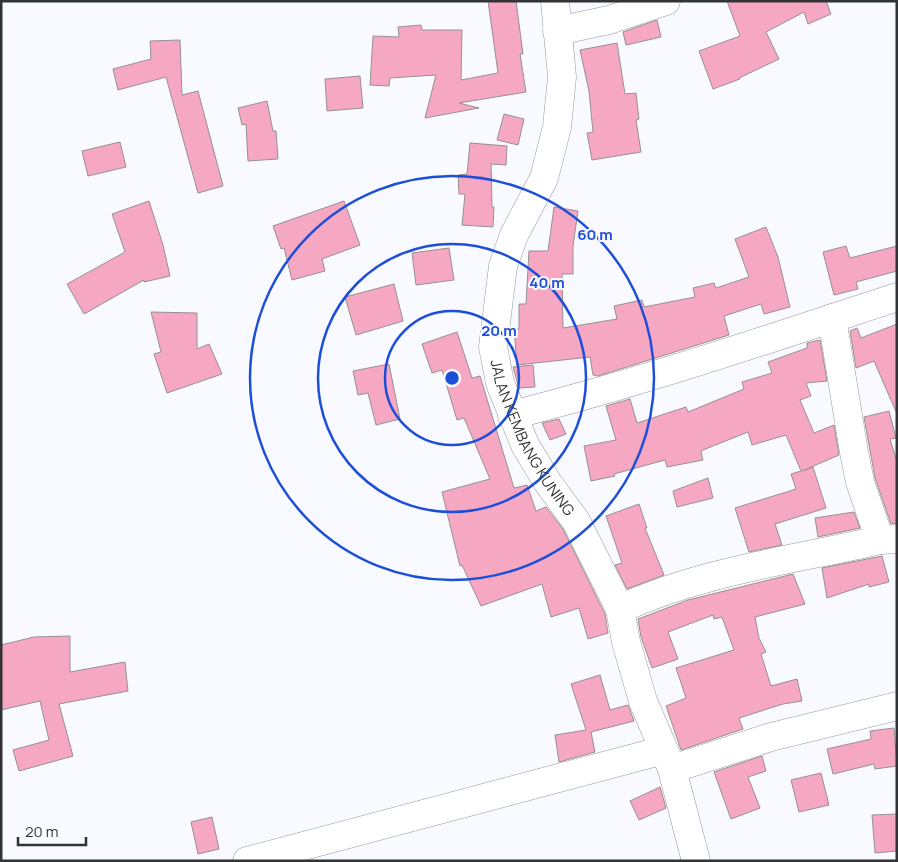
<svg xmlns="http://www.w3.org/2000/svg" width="898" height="862" font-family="Manrope,sans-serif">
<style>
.building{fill:#f6a7c2;stroke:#979092}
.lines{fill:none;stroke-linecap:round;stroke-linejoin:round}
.minor-casing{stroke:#96989d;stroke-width:29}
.minor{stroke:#fff;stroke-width:28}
.ring{fill:none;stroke:#1d4ed8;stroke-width:2.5}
.labels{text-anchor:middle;stroke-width:4;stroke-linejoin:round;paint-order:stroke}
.street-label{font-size:15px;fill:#323335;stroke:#f8faff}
.centre{fill:#1d4ed8;stroke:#f8faff;stroke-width:2.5}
.ring-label{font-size:15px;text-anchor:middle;font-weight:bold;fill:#1d4ed8;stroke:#f8faff;stroke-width:4;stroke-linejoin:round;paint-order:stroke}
</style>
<rect width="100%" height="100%" fill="#f8faff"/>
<!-- building -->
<path class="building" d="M488 1H516L523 54H520L526 92 459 103 479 108 425 118 436 75 390 78 389 86 370 85 373 36 399 37 398 27 421 25 422 30H462L461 80 498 73Z
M727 1H826L831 14 808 24 804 12 766 32 779 59 739 78 740 79 713 89 699 51 740 36Z
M657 20 661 37 626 45 623 32Z
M180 40 182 95 198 91 223 186 198 193 166 77 118 90 113 69 151 59 150 41Z
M617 43 625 94 636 93 639 119 636 120 641 152 592 160 587 133 593 132 589 91 580 50Z
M360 76 363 108 327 111 325 79Z
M267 101 273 131H276L278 159 248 161 246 124 242 125 238 108Z
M504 114 524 119 518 145 497 140Z
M120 142 126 167 88 176 82 151Z
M470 143 507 146 506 165 491 164 492 207H494L493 227 462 225 465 194H459L458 175 467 174Z
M149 201 163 245 170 276 144 282V280L84 314 67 284 125 252 112 214Z
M344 201 360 245 322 259 325 271 292 280 284 248 281 249 273 226Z
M554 207 578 211 573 246V274H562L563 328 617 319 614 306 642 300 644 307 695 297 693 288 714 283 716 288 749 277 735 239 766 227 778 257 790 307 764 314 761 304 724 316 729 335 598 376 593 375 590 357 517 365 514 329H519V304H526L529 251H548Z
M846 246 850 258 897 246V271L856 282 858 289 834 295 823 252Z
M449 248 454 280 416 285 412 253Z
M394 284 403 321 356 335 345 297Z
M151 312 197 313V349L209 344 222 374 167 393 154 354 161 352Z
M897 324V414L874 361 856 368 850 331 857 328 861 338Z
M457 332 472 378 480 376 514 488 527 485 536 511 546 507 563 529 605 614 608 633 588 639 579 608 551 617 542 584 481 606 462 565 460 566 442 492 490 479 464 418 457 420 442 370 432 373 422 344Z
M820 340 827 381 806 383 811 396 800 400 814 433 834 425 839 455 802 471 813 467 826 508 775 524 782 545 749 552 735 508 796 489 791 474 801 471 786 435 752 445 748 432 703 450 701 452 703 460 667 467 665 460 614 474 615 476 591 481 584 446 616 440 606 406 630 399 637 423 686 407 688 412 744 389 742 382 772 373 768 362 807 348V343Z
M389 364 400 419 376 425 368 393 358 395 353 371Z
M533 365 535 387 519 388 513 367Z
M889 411 896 438 890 439 897 462V523L891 524 875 478 864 417Z
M559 419 566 434 550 440 542 423Z
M708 478 713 498 677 507 673 491Z
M639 504 647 528H645L664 575 627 589 615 565 622 563 606 516Z
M854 512 860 528 818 537 815 518Z
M882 556 889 582 869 587V584L827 598 822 568Z
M793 574 805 604 755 617 759 638 766 652 761 654 771 686 797 679 802 701 783 704 739 718 743 729 681 750 666 706 686 698 676 668 734 650 722 617 714 619 713 615 668 632 678 659 652 668 641 637 638 619 688 600Z
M70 636V672L125 662 128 691 59 704 73 756 19 771 13 750 49 740 40 701 1 710V645L34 637Z
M600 675 610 710 628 705 634 721 591 732 595 752 559 762 555 735 586 730 571 684Z
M894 728 897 766 875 769 874 764 833 774 827 749 871 739 870 731Z
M762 756 766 771 748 777 760 808 731 819 714 772Z
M821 773 829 805 799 812 791 780Z
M660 787 666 808 639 820 630 801Z
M897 814V851L875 853 872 815Z
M212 817 219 849 198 854 191 822Z"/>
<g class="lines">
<!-- minor casing -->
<g class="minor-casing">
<g id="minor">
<path id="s1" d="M555 1 562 77 557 127 544 178 514 235 503 266 493 347 500 383 525 445 548 483 576 521 620 609 626 642 643 701 672 769 696 861"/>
<path d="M557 31 609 20 666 1"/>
<path d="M832 318 854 452 860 482 880 540"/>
<path d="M512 415C642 382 769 339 897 297"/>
<path d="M620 609C702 571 793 560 880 540L897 539"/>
<path d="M672 769 771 737 897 706"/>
<path d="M247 861 664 750"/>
</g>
</g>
<!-- minor -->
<use href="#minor" class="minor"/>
</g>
<!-- distance rings -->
<g class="ring">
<circle cx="452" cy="378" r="67"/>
<circle cx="452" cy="378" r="134"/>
<circle cx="452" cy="378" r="202"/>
</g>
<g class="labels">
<!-- street labels -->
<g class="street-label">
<text dy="5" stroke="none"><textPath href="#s1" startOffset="458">JALAN KEMBANG KUNING</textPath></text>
</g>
</g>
<circle cx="452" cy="378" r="8" class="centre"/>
<g class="ring-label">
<text x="595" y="240">60 m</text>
<text x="547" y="288">40 m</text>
<text x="499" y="336">20 m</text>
</g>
<!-- border -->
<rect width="898" height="862" fill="none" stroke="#323335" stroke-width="5"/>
<!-- scale -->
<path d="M18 837v8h68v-8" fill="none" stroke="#323335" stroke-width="2.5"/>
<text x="25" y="837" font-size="15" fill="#323335" stroke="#f8faff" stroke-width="4" paint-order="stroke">20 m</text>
</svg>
